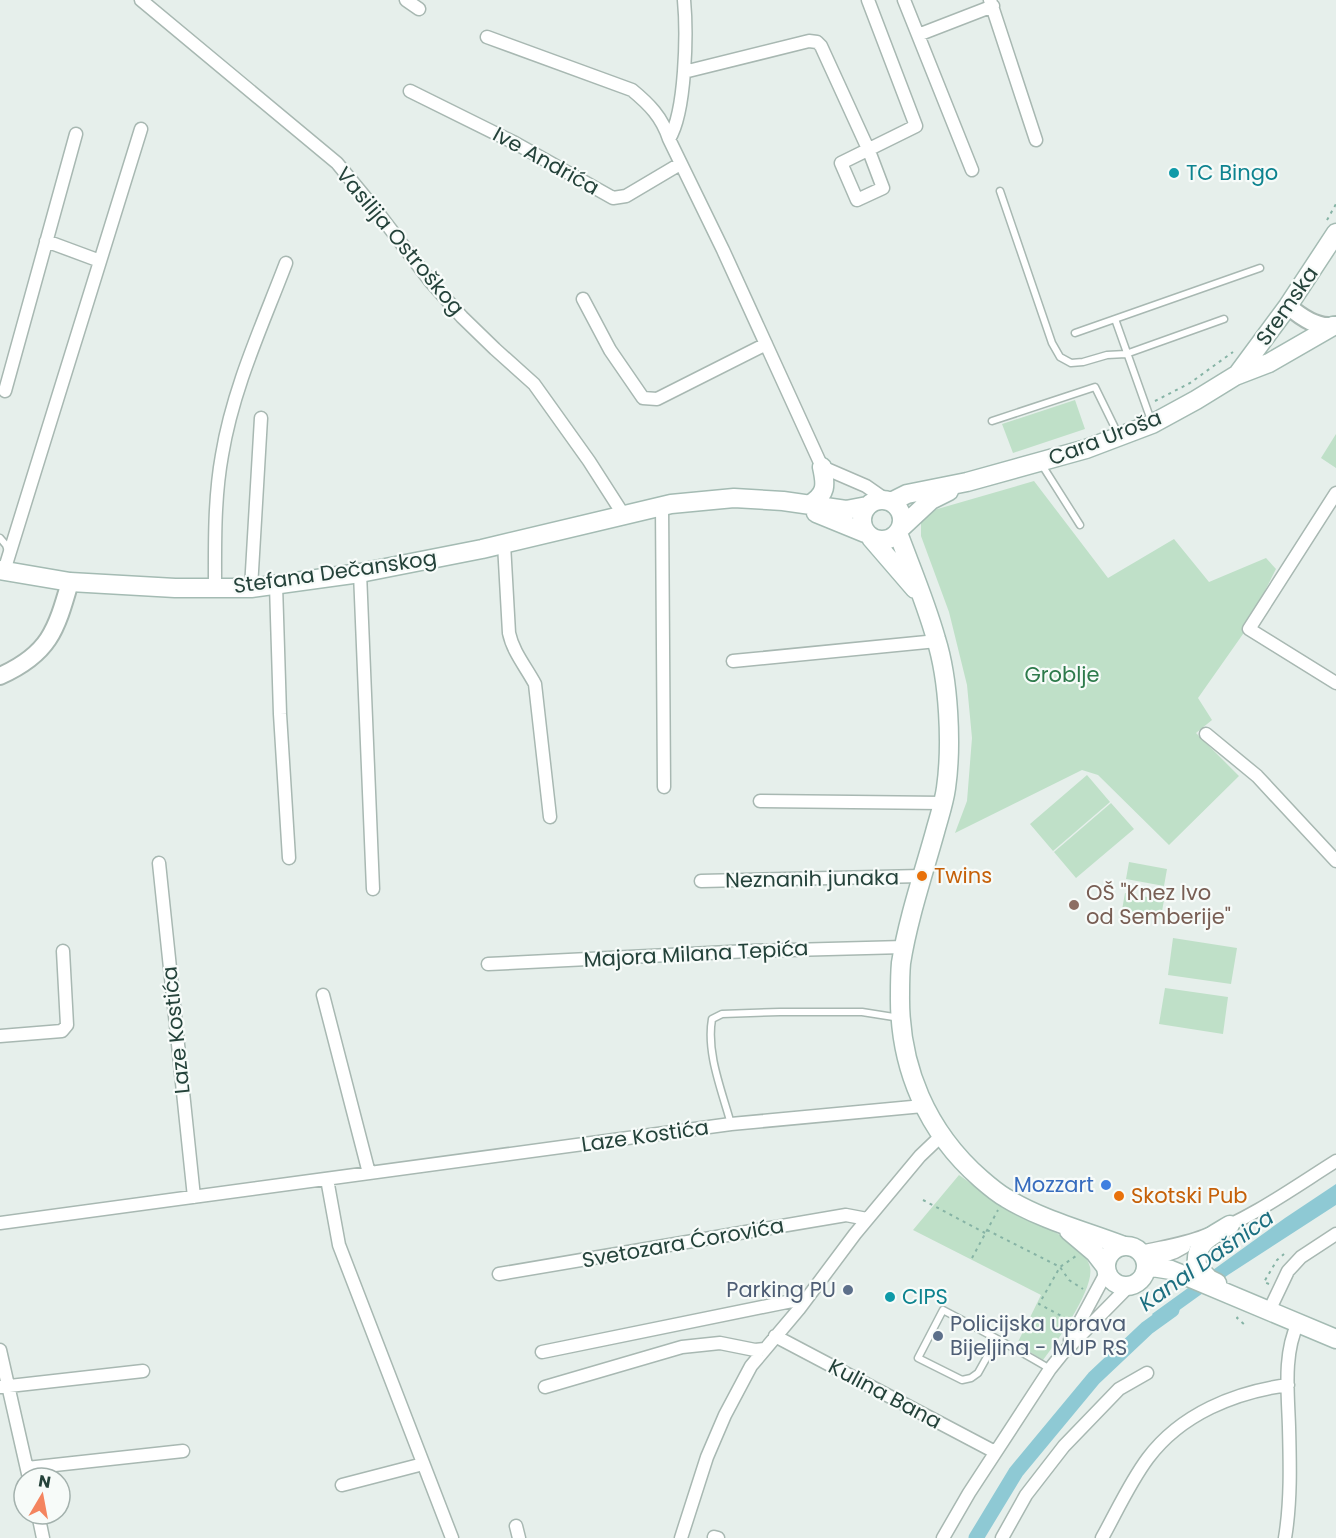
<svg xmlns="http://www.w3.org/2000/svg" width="1336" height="1538" font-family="Poppins,sans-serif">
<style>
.green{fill:#bfe0c8}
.water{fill:#8ec9d4}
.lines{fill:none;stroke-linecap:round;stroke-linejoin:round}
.canal{stroke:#8ec9d4;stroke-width:15}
.service-casing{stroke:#a8b8b2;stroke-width:9}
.minor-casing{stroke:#a8b8b2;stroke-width:15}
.tertiary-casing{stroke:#a8b8b2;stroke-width:20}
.secondary-casing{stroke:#a4bbb3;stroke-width:21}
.path{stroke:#86b3a5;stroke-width:2;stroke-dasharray:3 4.5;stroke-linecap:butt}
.service{stroke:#fff;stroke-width:6}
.minor{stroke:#fff;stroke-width:12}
.tertiary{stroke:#fff;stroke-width:16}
.secondary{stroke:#fff;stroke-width:18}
.culture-dot{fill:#0f9aa8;stroke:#f7fbf9;stroke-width:2}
.food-dot{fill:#e8710a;stroke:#f7fbf9;stroke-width:2}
.education-dot{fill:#8d6e63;stroke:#f7fbf9;stroke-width:2}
.shop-dot{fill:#3f7fe0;stroke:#f7fbf9;stroke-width:2}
.service-dot{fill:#5c6f8a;stroke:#f7fbf9;stroke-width:2}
.labels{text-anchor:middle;stroke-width:4.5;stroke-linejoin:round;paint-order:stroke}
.street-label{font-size:21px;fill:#24423a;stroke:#f7fbf9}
.culture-label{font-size:21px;fill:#0d838f;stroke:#f7fbf9;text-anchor:start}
.park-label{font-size:21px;fill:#2d7a4b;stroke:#f7fbf9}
.food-label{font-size:21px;fill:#c56008;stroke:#f7fbf9;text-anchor:start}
.education-label{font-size:21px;fill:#785e54;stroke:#f7fbf9;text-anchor:start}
.shop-label{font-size:21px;fill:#366cbe;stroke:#f7fbf9;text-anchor:end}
.service-label{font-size:21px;fill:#4e5e75;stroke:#f7fbf9;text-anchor:end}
.water-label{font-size:22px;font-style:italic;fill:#1c6f80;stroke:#f7fbf9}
</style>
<rect width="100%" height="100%" fill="#e6efeb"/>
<!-- green -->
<path class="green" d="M1075 400 1085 429 1013 453 1002 424Z
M1336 434V468L1321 458Z
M1034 481 1108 578 1174 539 1209 582 1266 558 1276 569 1243 634 1198 698 1212 720 1196 733 1239 776 1169 845 1098 775 1082 770 955 833 967 801 972 738 967 685 949 612 921 536V522L925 516 934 510Z
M1087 775 1110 802 1053 851 1030 824Z
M1111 803 1134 829 1076 878 1054 852Z
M1129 862 1167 869 1164 886 1126 879Z
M1125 893 1164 900 1161 917 1122 910Z
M1173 938 1237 948 1231 984 1168 975Z
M1165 988 1228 997 1223 1034 1159 1024Z
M959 1175C977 1188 994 1201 1013 1211 1033 1222 1056 1231 1074 1244 1080 1249 1088 1259 1090 1267 1095 1288 1057 1342 1043 1360L1017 1344 1041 1295 913 1230Z"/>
<!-- water -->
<path class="water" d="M1336 1184V1205L1228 1275 1160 1324 1152 1314 1285 1218Z"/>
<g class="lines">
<!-- canal -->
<path class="canal" d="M976 1538 1016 1472 1094 1378 1147 1328 1172 1310"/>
<!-- service casing -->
<g class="service-casing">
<path id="service" d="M1000 191 1052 343 1060 357 1071 363 1083 362 1107 355 1126 354 1224 319
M1115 319 1152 423
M1075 333 1260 268
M992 421 1095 387 1118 434
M1042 465 1080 525
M0 538 6 545 8 551
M731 1124C722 1091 706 1053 712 1019L722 1014 780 1012H862L900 1018
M997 1339 978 1373 971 1378 962 1380 918 1358 943 1310C979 1329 1015 1348 1050 1369"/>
</g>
<!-- minor casing -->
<g class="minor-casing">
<path id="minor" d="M141 0 337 163 379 214 430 281 462 317 495 349 534 384 589 461 623 514
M406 0 419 9
M684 0C687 32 686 112 669 139L723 250 822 467 866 486 886 500
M904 0 972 170
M990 0 1036 140
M918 35 993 6
M487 37 632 90C649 104 662 117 669 139
M684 72 809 41 817 42 821 46 869 151 883 188 857 200 841 163 916 126 868 0
M410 91 515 143 613 198 626 196 680 164
M46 241 100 261
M583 299 610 350 643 398 657 399 766 344
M5 391 76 134
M1336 493 1249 629 1336 683
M662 505 664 787
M504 544 509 633C513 652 526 667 535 684L550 817
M4 571 141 129
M360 573 373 889
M276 585 280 714 289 858
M251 588 261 418
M215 589C215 545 214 499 222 455 233 388 262 326 286 263
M733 661 937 641
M1206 734 1257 776 1336 861
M760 801 943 803
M159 863 194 1197
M701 881 922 876
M488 964 749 951 904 947
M323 995 369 1173
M0 1036 62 1031 67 1025 63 951
M327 1179 339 1245 452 1538
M0 1223 731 1124 923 1106
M1141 1252C1162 1247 1184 1244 1204 1236 1252 1218 1293 1188 1336 1161
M1146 1262 1175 1252 1184 1247
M499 1274 846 1215 867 1219
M1269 1311 1288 1271 1301 1257 1336 1234
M775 1336 995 1452
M1070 1340 1106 1273
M0 1350 29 1478
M542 1352 792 1301 802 1305
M0 1387 143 1371
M545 1387 682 1347 720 1343 755 1350 765 1349
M27 1468 183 1451
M342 1485 423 1464
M38 1514 43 1538
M516 1526 519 1538
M714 1537 718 1538
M681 1538 707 1457 725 1415 751 1366 799 1309 855 1234 920 1156 941 1136
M943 1538 969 1493 1050 1369 1062 1354 1129 1286
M1002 1538 1026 1495 1064 1446 1119 1389 1147 1373
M1102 1538C1117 1511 1130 1482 1148 1458 1181 1414 1235 1392 1288 1385
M1285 1538C1291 1502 1290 1464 1289 1427 1288 1393 1283 1354 1298 1323"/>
</g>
<!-- tertiary casing -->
<g class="tertiary-casing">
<path id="tertiary" d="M1288 306C1301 317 1319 330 1336 325
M0 676C49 654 56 631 70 582"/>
</g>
<!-- secondary casing -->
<g class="secondary-casing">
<path id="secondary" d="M1237 375 1288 306 1336 233
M862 520a20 20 0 1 1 40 0a20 20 0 1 1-40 0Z
M891 502 907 494 967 482 1086 449 1152 424 1196 400 1235 376 1269 363 1333 326
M809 505C827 494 826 485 822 467
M816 513 865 533
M901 528 931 500 949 491
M898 533C911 568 926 603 936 639 949 680 952 746 946 788 944 803 939 817 935 832 923 875 908 919 901 963 900 974 900 985 900 995 899 1067 927 1132 981 1179 989 1186 997 1193 1006 1198 1042 1220 1085 1231 1124 1246
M871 538 915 589
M0 570 70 582 175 588H251L360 573 482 549 671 504 734 498 783 501 846 510 867 506
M1069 1231 1095 1253 1105 1266
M1106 1266a20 20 0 1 1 40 0a20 20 0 1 1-40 0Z
M1146 1266 1171 1270 1181 1274 1336 1339
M1217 1283 1209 1279 1197 1266C1194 1242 1212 1236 1230 1225"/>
</g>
<!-- path -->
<path class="path" d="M1327 220 1336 204
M1155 401 1190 383 1233 352
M923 1200 985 1233
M987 1230 1060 1267 1069 1280 1083 1289
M972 1258 998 1210
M1269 1284 1264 1282 1277 1260 1284 1254
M1238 1317 1237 1318 1246 1326
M1067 1319 1039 1304 1060 1267 1076 1256"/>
<!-- service -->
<use href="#service" class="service"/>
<!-- minor -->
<use href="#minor" class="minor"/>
<!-- tertiary -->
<use href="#tertiary" class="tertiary"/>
<!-- secondary -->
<use href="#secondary" class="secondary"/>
</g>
<!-- markers -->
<g class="culture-dot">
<circle cx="1174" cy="173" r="6"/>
<circle cx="890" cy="1297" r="6"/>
</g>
<g class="food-dot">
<circle cx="922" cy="876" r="6"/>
<circle cx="1119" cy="1196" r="6"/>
</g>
<circle class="education-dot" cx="1074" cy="905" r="6"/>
<circle class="shop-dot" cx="1106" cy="1185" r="6"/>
<g class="service-dot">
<circle cx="848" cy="1290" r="6"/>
<circle cx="938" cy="1336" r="6"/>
</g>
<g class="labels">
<!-- street labels -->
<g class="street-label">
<text transform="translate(546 161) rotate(29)" y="7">Ive Andrića</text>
<text transform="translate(400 241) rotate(50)" y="7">Vasilija Ostroškog</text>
<text transform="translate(1287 306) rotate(-55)" y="7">Sremska</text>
<text transform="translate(1105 438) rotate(-21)" y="7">Cara Uroša</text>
<text transform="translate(335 572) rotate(-8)" y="7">Stefana Dečanskog</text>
<text transform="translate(812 879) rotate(-1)" y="7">Neznanih junaka</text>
<text transform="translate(696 954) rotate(-3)" y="7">Majora Milana Tepića</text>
<text transform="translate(176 1030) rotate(-96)" y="7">Laze Kostića</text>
<text transform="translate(645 1136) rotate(-8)" y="7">Laze Kostića</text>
<text transform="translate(683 1243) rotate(-10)" y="7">Svetozara Ćorovića</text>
<text transform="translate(885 1394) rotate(28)" y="7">Kulina Bana</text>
</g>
<!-- culture labels -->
<g class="culture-label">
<text x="1186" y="180">TC Bingo</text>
<text x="902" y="1304">CIPS</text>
</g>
<!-- park labels -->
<g class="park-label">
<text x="1062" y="682">Groblje</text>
</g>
<!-- food labels -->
<g class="food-label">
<text x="934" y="883">Twins</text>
<text x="1131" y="1203">Skotski Pub</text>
</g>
<!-- education labels -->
<g class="education-label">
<text x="1086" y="900">OŠ "Knez Ivo<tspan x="1086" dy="24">od Semberije"</tspan></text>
</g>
<!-- shop labels -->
<g class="shop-label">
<text x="1094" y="1192">Mozzart</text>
</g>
<!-- service labels -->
<g class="service-label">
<text x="836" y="1297">Parking PU</text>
<text x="950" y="1331" text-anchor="start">Policijska uprava<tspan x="950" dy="24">Bijeljina - MUP RS</tspan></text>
</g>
<!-- water labels -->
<g class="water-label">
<text transform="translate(1206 1260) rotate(-35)" y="8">Kanal Dašnica</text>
</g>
</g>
<!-- north arrow -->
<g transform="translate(42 1496) rotate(10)"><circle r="28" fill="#f7fbf9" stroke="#a3b1ad" stroke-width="1.5"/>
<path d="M0-4.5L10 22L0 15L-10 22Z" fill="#f4845f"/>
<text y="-9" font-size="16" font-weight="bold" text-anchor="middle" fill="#24423a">N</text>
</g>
</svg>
